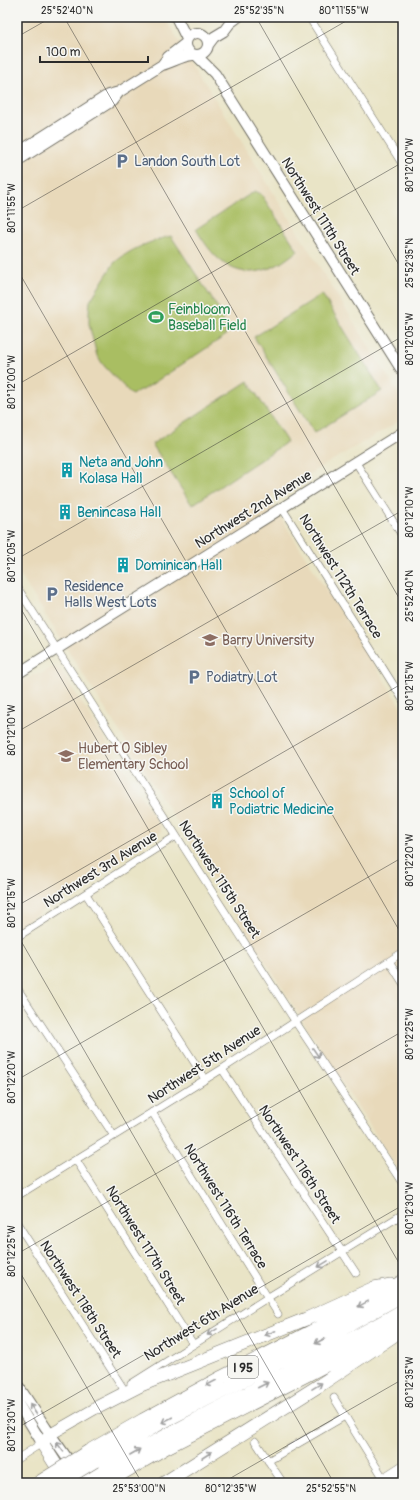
<svg xmlns="http://www.w3.org/2000/svg" width="420" height="1500" font-family="Pangolin,sans-serif">
<style>
.built{fill:#e8d9ba}
.green{fill:#a9be62;stroke:#6a7446}
.lines{fill:none;stroke-linecap:round;stroke-linejoin:round}
.street-casing{stroke:#6e6c61;stroke-width:8}
.secondary-casing{stroke:#6e6c61;stroke-width:12}
.primary-casing{stroke:#6e6c61;stroke-width:12}
.highway-casing{stroke:#6e6c61;stroke-width:14}
.street{stroke:#fff;stroke-width:7}
.secondary{stroke:#fff;stroke-width:10}
.primary{stroke:#fff;stroke-width:11}
.highway{stroke:#fff;stroke-width:13}
.highway-bridge-casing{stroke:#6e6c61;stroke-width:14;stroke-linecap:butt}
.highway-bridge{stroke:#fff;stroke-width:13}
.oneway{stroke:#a0a0a0}
.ticks{fill:none;stroke:#2b2b2b;stroke-width:1;stroke-opacity:0.45}
.labels{text-anchor:middle;stroke-width:3;stroke-linejoin:round;paint-order:stroke}
.shield{fill:#f6f6f2;stroke:#686867;stroke-width:1}
.shield-label{font-size:13px;font-weight:bold;fill:#2b2b2b}
.service-label{font-size:14px;fill:#4e5e75;stroke:#f6f6f2;text-anchor:start}
.street-label{font-size:14px;fill:#2b2b2b;stroke:#f6f6f2}
.leisure-label{font-size:14px;fill:#27864d;stroke:#f6f6f2;text-anchor:start}
.culture-label{font-size:14px;fill:#0d838f;stroke:#f6f6f2;text-anchor:start}
.education-label{font-size:14px;fill:#785e54;stroke:#f6f6f2;text-anchor:start}
.neatline{fill:none;stroke:#2b2b2b;stroke-width:1.5}
.ticks-label{font-size:10px;text-anchor:middle;fill:#2b2b2b}
</style>
<rect width="100%" height="100%" fill="#f6f6f2"/>
<filter id="ink" filterUnits="userSpaceOnUse"><feTurbulence type="fractalNoise" baseFrequency=".025" numOctaves="2"/><feDisplacementMap in="SourceGraphic" scale="8" xChannelSelector="R" yChannelSelector="G"/><feConvolveMatrix kernelMatrix="1 2 1 2 8 2 1 2 1" color-interpolation-filters="sRGB"/></filter>
<filter id="wash" filterUnits="userSpaceOnUse"><feTurbulence type="fractalNoise" baseFrequency=".012" numOctaves="4" result="noise"/><feDisplacementMap in="SourceGraphic" scale="16" xChannelSelector="R" yChannelSelector="G"/><feGaussianBlur stdDeviation="0.9" result="paint"/><feColorMatrix in="noise" values="0 0 0 0 0 0 0 0 0 0 0 0 0 0 0 0 0 1.4 0 .05"/><feComposite in="paint" operator="in"/></filter>
<g filter="url(#wash)">
<rect width="100%" height="100%" fill="#e9e4c6"/>
<!-- built -->
<path class="built" d="M17 17H164L403 401V419L273 495 270 501 403 710V1178L17 570Z
M51 668H55L62 672 160 826 161 831 159 835 17 927V685L33 675 43 673Z"/>
<!-- green -->
<path class="green" d="M255 191 261 194 298 251C291 255 285 261 277 265 238 284 215 262 196 229Z
M171 236 218 308 227 329 225 336 143 390H139L132 395 105 367 97 356 89 324V311L90 301 114 263C130 249 151 241 171 236Z
M322 294 382 391 314 433 254 337Z
M248 381 287 442 192 505 152 444Z"/>
</g>
<g filter="url(#ink)">
<g class="lines">
<!-- street casing -->
<g class="street-casing">
<path id="street" d="M309 17 403 165
M355 461 403 537
M282 508 403 700
M17 587 295 1021 403 1184
M86 894 205 1079
M17 937 176 836
M389 961 403 983
M17 988 114 1136
M222 1069 356 1273
M152 1112 278 1314
M76 1160 193 1344
M17 1196 222 1069 403 952
M17 1223 123 1388
M131 1384 267 1298 403 1214
M334 1398 384 1479
M255 1441 283 1483
M17 1459 42 1443
M268 1461 345 1416"/>
</g>
<!-- secondary casing -->
<g class="secondary-casing">
<path id="secondary" d="M176 17 187 39
M186 44a11 11 0 1 1 22 0a11 11 0 1 1-22 0Z
M208 45 214 37 224 31 230 23 238 17
M197 56 215 74 403 372
M162 65C173 62 181 56 193 55
M17 153 108 95 119 92 162 65 168 57 186 43
M17 161 112 101 119 92
M17 674 403 432
M17 1384 46 1428 74 1468
M17 1402 42 1443"/>
</g>
<!-- primary casing -->
<g class="primary-casing">
<path id="primary" d="M42 1443 51 1434 98 1407
M378 1483 403 1467"/>
</g>
<!-- highway casing -->
<g class="highway-casing">
<path id="highway" d="M98 1407 141 1385 306 1319 374 1288 391 1285
M42 1443 64 1478
M89 1451 143 1420 222 1377 367 1303 403 1281
M95 1461 159 1424 324 1339 403 1295
M84 1483C187 1419 298 1371 403 1310
M106 1483 167 1447 334 1361 403 1322
M164 1483 320 1385 393 1336"/>
</g>
<!-- street -->
<use href="#street" class="street"/>
<!-- secondary -->
<use href="#secondary" class="secondary"/>
<!-- primary -->
<use href="#primary" class="primary"/>
<!-- highway -->
<use href="#highway" class="highway"/>
<!-- highway-bridge casing -->
<g class="highway-bridge-casing">
<path id="highway-bridge" d="M38 1483 89 1451
M59 1483 95 1461"/>
</g>
<!-- highway-bridge -->
<use href="#highway-bridge" class="highway-bridge"/>
</g>
<!-- one-way arrows -->
<defs><path id="oneway-shaft" d="M-6 0H5M1.5-3L5.5 0L1.5 3" fill="none" stroke-width="1.6" stroke-linecap="round" stroke-linejoin="round"/></defs>
<g class="oneway">
<use href="#oneway-shaft" transform="translate(316 1053) rotate(56)"/>
<use href="#oneway-shaft" transform="translate(323 1264) rotate(149)"/>
<use href="#oneway-shaft" transform="translate(363 1304) rotate(151)"/>
<use href="#oneway-shaft" transform="translate(212 1332) rotate(148)"/>
<use href="#oneway-shaft" transform="translate(270 1333) rotate(158)"/>
<use href="#oneway-shaft" transform="translate(320 1341) rotate(153)"/>
<use href="#oneway-shaft" transform="translate(211 1383) rotate(152)"/>
<use href="#oneway-shaft" transform="translate(263 1385) rotate(-27)"/>
<use href="#oneway-shaft" transform="translate(317 1386) rotate(-32)"/>
<use href="#oneway-shaft" transform="translate(33 1409) rotate(-123)"/>
<use href="#oneway-shaft" transform="translate(167 1420) rotate(152)"/>
<use href="#oneway-shaft" transform="translate(60 1447) rotate(-126)"/>
<use href="#oneway-shaft" transform="translate(135 1452) rotate(-30)"/>
<use href="#oneway-shaft" transform="translate(207 1455) rotate(-33)"/>
</g>
</g>
<!-- ticks -->
<path class="ticks" d="M64 17 403 605M256 17 403 272M17 37 52 17M17 211 353 17M17 269 403 937M17 385 403 162M17 559 403 336M17 602 403 1270M17 732 403 510M17 906 403 683M17 934 334 1483M17 1080 403 857M17 1254 403 1031M17 1267 142 1483M17 1428 403 1205M222 1483 403 1379"/>
<!-- icons -->
<defs>
<g id="parking-bare" transform="scale(1.2)"><path d="M-3.5-5.5H1a3.5 3.5 0 0 1 0 7H-1V5.5H-3.5ZM-1-3.4V-.6H.8a1.4 1.4 0 0 0 0-2.8Z" fill="#5c6f8a" stroke="#f6f6f2" stroke-width="2.5" paint-order="stroke"/></g>
<g id="stadium-bare" transform="scale(1.2)"><path d="M0-5a6.5 5 0 1 0 0 10a6.5 5 0 1 0 0-10ZM-3.5-1.8h7v3.6h-7Z" fill="#2e9e5b" stroke="#f6f6f2" stroke-width="2.5" paint-order="stroke"/></g>
<g id="building-bare" transform="scale(1.2)"><path d="M-4-6H4V6H1V3H-1V6H-4ZM-2.5-4.3h1.7v1.8h-1.7ZM.8-4.3h1.7v1.8H.8ZM-2.5-1h1.7V.8h-1.7ZM.8-1h1.7V.8H.8Z" fill="#0f9aa8" stroke="#f6f6f2" stroke-width="2.5" paint-order="stroke"/></g>
<g id="university-bare" transform="scale(1.2)"><path d="M0-5L7-2L0 1L-7-2ZM-4 1L0 2.5L4 1V4Q0 6-4 4Z" fill="#8d6e63" stroke="#f6f6f2" stroke-width="2.5" paint-order="stroke"/></g>
<g id="school-bare" transform="scale(1.2)"><path d="M0-5L7-2L0 1L-7-2ZM-4 1L0 2.5L4 1V4Q0 6-4 4Z" fill="#8d6e63" stroke="#f6f6f2" stroke-width="2.5" paint-order="stroke"/></g>
</defs>
<g fill-rule="evenodd">
<use href="#parking-bare" x="122" y="161"/>
<use href="#stadium-bare" x="156" y="317"/>
<use href="#building-bare" x="67" y="470"/>
<use href="#building-bare" x="65" y="512"/>
<use href="#building-bare" x="123" y="565"/>
<use href="#parking-bare" x="52" y="594"/>
<use href="#university-bare" x="210" y="640"/>
<use href="#parking-bare" x="194" y="677"/>
<use href="#school-bare" x="66" y="756"/>
<use href="#building-bare" x="217" y="801"/>
</g>
<g class="labels">
<!-- shield labels -->
<rect class="shield" x="228" y="1356" width="30" height="22" rx="3"/>
<g class="shield-label">
<text x="243" y="1372">I 95</text>
</g>
<!-- service labels -->
<g class="service-label">
<text x="134" y="166">Landon South Lot</text>
<text x="64" y="591">Residence<tspan x="64" dy="16">Halls West Lots</tspan></text>
<text x="206" y="682">Podiatry Lot</text>
</g>
<!-- street labels -->
<g class="street-label">
<text transform="translate(321 216) rotate(58)" y="5">Northwest 111th Street</text>
<text transform="translate(253 509) rotate(-32)" y="5">Northwest 2nd Avenue</text>
<text transform="translate(341 576) rotate(58)" y="5">Northwest 112th Terrace</text>
<text transform="translate(100 869) rotate(-32)" y="5">Northwest 3rd Avenue</text>
<text transform="translate(220 879) rotate(57)" y="5">Northwest 115th Street</text>
<text transform="translate(204 1064) rotate(-33)" y="5">Northwest 5th Avenue</text>
<text transform="translate(300 1164) rotate(57)" y="5">Northwest 116th Street</text>
<text transform="translate(226 1206) rotate(58)" y="5">Northwest 116th Terrace</text>
<text transform="translate(146 1245) rotate(58)" y="5">Northwest 117th Street</text>
<text transform="translate(81 1299) rotate(57)" y="5">Northwest 118th Street</text>
<text transform="translate(201 1322) rotate(-32)" y="5">Northwest 6th Avenue</text>
</g>
<!-- leisure labels -->
<g class="leisure-label">
<text x="168" y="314">Feinbloom<tspan x="168" dy="16">Baseball Field</tspan></text>
</g>
<!-- culture labels -->
<g class="culture-label">
<text x="79" y="467">Neta and John<tspan x="79" dy="16">Kolasa Hall</tspan></text>
<text x="77" y="517">Benincasa Hall</text>
<text x="135" y="570">Dominican Hall</text>
<text x="229" y="798">School of<tspan x="229" dy="16">Podiatric Medicine</tspan></text>
</g>
<!-- education labels -->
<g class="education-label">
<text x="222" y="645">Barry University</text>
<text x="78" y="753">Hubert O Sibley<tspan x="78" dy="16">Elementary School</tspan></text>
</g>
</g>
<!-- margin -->
<rect width="420" height="1500" fill="none" stroke="#f6f6f2" stroke-width="44"/>
<!-- scale -->
<path d="M40 56v6h108v-6" fill="none" stroke="#2b2b2b" stroke-width="2"/>
<text x="46" y="56" font-size="12" fill="#2b2b2b" stroke="#f6f6f2" stroke-width="3" paint-order="stroke">100 m</text>
<rect x="22" y="22" width="376" height="1456" class="neatline"/>
<g class="ticks-label">
<text x="67" y="14">25°52'40"N</text>
<text x="259" y="14">25°52'35"N</text>
<text x="344" y="14">80°11'55"W</text>
<text transform="translate(409 165) rotate(-90)" y="4">80°12'00"W</text>
<text transform="translate(11 208) rotate(-90)" y="4">80°11'55"W</text>
<text transform="translate(409 263) rotate(-90)" y="4">25°52'35"N</text>
<text transform="translate(409 339) rotate(-90)" y="4">80°12'05"W</text>
<text transform="translate(11 382) rotate(-90)" y="4">80°12'00"W</text>
<text transform="translate(409 512) rotate(-90)" y="4">80°12'10"W</text>
<text transform="translate(11 556) rotate(-90)" y="4">80°12'05"W</text>
<text transform="translate(409 596) rotate(-90)" y="4">25°52'40"N</text>
<text transform="translate(409 686) rotate(-90)" y="4">80°12'15"W</text>
<text transform="translate(11 730) rotate(-90)" y="4">80°12'10"W</text>
<text transform="translate(409 860) rotate(-90)" y="4">80°12'20"W</text>
<text transform="translate(11 903) rotate(-90)" y="4">80°12'15"W</text>
<text transform="translate(409 1034) rotate(-90)" y="4">80°12'25"W</text>
<text transform="translate(11 1077) rotate(-90)" y="4">80°12'20"W</text>
<text transform="translate(409 1208) rotate(-90)" y="4">80°12'30"W</text>
<text transform="translate(11 1251) rotate(-90)" y="4">80°12'25"W</text>
<text transform="translate(409 1382) rotate(-90)" y="4">80°12'35"W</text>
<text transform="translate(11 1425) rotate(-90)" y="4">80°12'30"W</text>
<text x="139" y="1492">25°53'00"N</text>
<text x="231" y="1492">80°12'35"W</text>
<text x="331" y="1492">25°52'55"N</text>
</g>
</svg>
